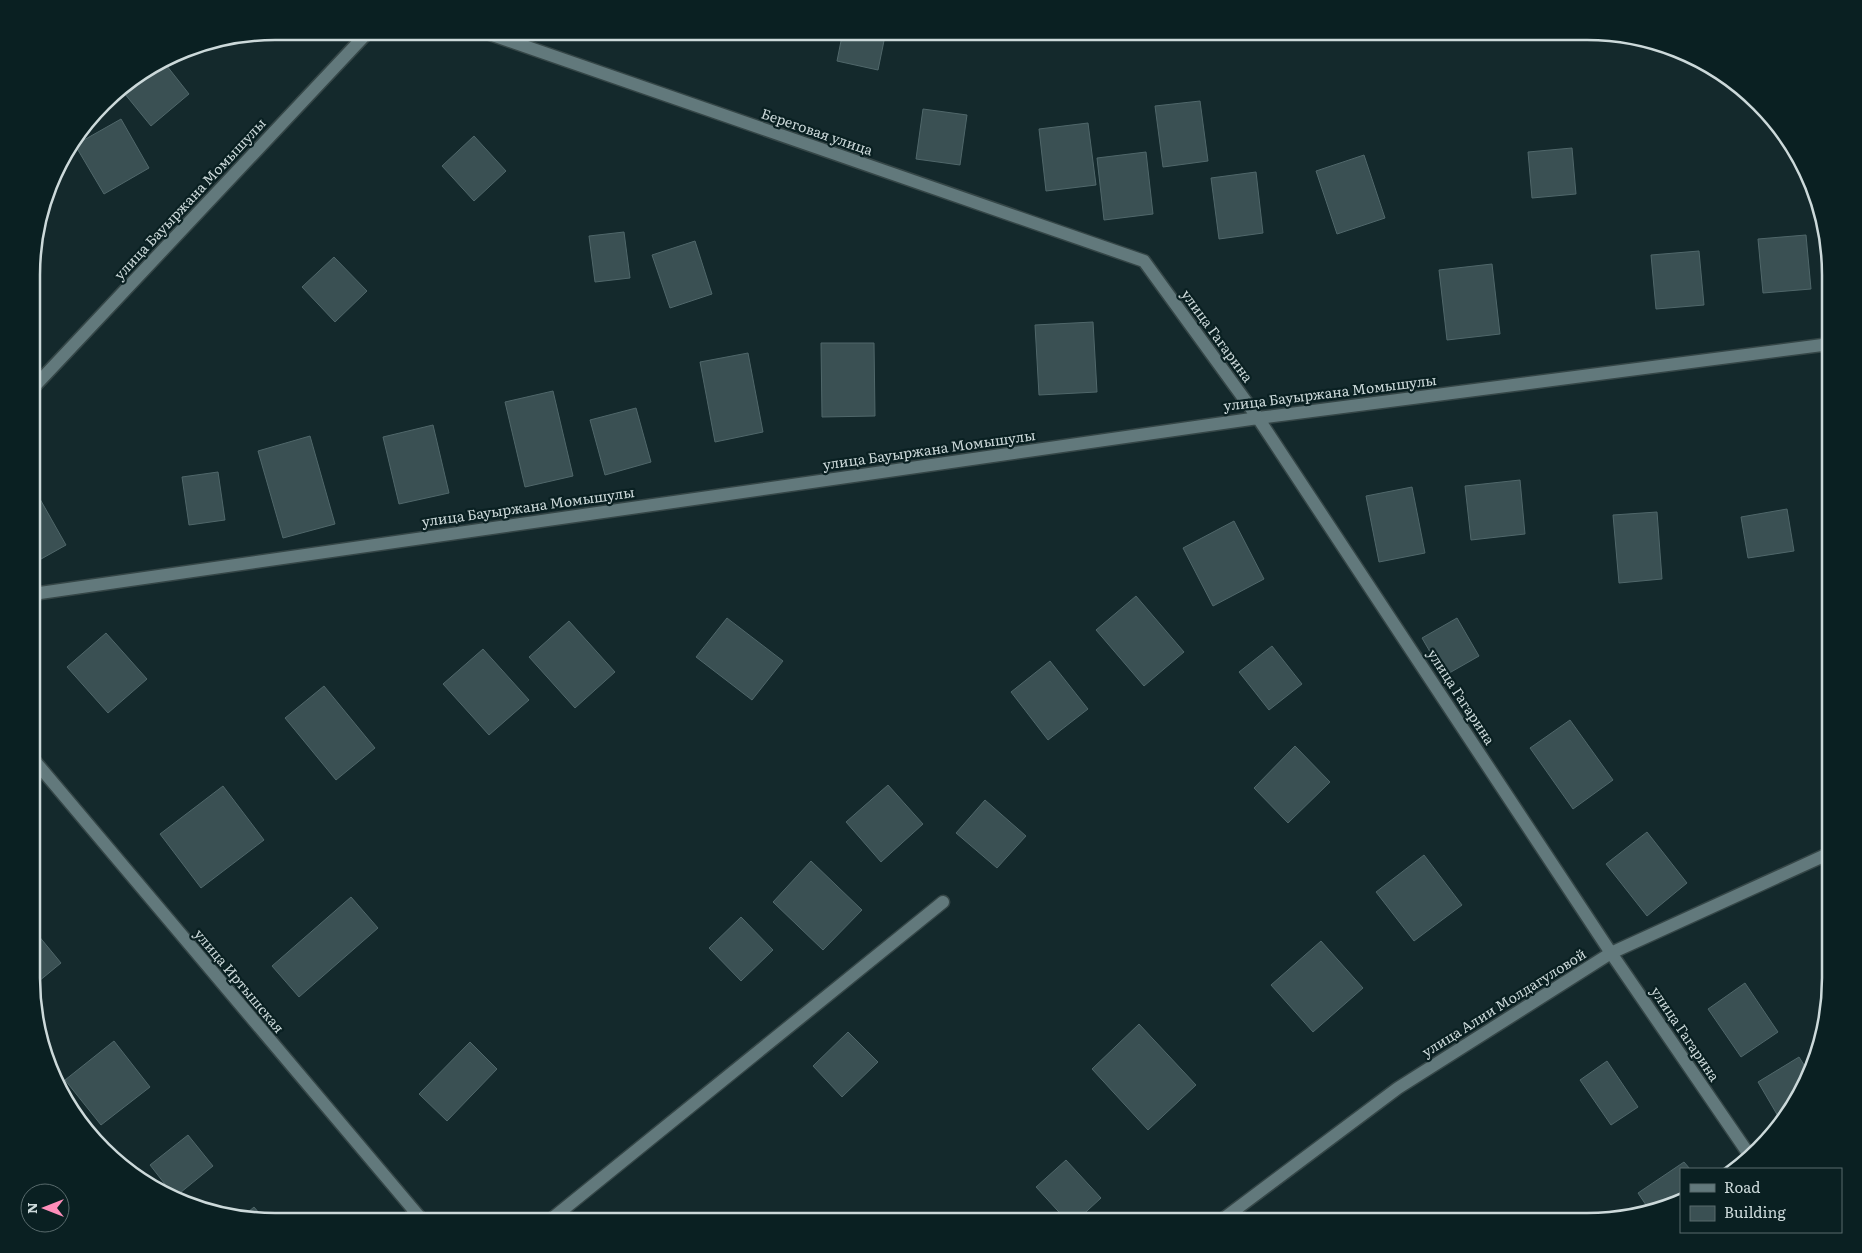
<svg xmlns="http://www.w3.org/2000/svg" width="1862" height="1253" font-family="Literata,serif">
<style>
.building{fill:#3a5053;stroke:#50676a}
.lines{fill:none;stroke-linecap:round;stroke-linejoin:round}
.lane-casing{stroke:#354647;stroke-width:15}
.street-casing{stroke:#354647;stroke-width:15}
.lane{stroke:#62797c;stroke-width:12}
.street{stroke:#62797c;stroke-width:12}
.labels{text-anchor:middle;stroke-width:4.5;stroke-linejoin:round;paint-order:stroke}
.street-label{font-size:14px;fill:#ccd9da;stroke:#0a2022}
.rim{fill:none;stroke:#ccd9da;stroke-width:2.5}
</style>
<rect width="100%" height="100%" fill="#14292c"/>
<!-- building -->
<path class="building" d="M843 31H886L878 70 837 61Z
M163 61 189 94 151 126 120 88Z
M1200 101 1208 161 1163 167 1155 106Z
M923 109 967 115 960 165 916 159Z
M121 119 149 168 104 194 75 145Z
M1088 123 1096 185 1046 191 1039 129Z
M474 136 506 171 474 201 442 166Z
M1572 148 1576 194 1532 198 1528 152Z
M1146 152 1153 214 1104 220 1097 158Z
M1364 155 1385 218 1337 234 1316 171Z
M1256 172 1263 233 1219 239 1211 178Z
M624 232 630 278 595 282 589 236Z
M1806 235 1811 289 1763 293 1758 239Z
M695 241 712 294 670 308 652 255Z
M1699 251 1704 305 1656 309 1651 255Z
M33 252 38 257 33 261Z
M334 257 367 291 335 322 302 287Z
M1492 264 1500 334 1447 340 1439 270Z
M1093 322 1097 392 1039 395 1035 325Z
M821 343H874L875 416 822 417Z
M748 353 763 432 715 442 700 362Z
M553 391 573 476 525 487 505 402Z
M636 408 651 462 605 475 590 420Z
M433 425 449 493 399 504 383 437Z
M310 436 335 524 283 538 258 451Z
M218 472 225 520 189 525 182 477Z
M1520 480 1525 534 1471 540 1465 486Z
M1412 487 1425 553 1379 562 1366 496Z
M36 492 66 545 34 563 33 493Z
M1787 509 1794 551 1748 558 1741 517Z
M1657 512 1662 579 1619 583 1613 515Z
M1234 521 1264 579 1213 606 1183 548Z
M1136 596 1184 652 1144 686 1096 630Z
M727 618 783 661 752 700 696 657Z
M1457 618 1479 656 1444 676 1422 638Z
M569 621 615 672 575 708 529 657Z
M106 633 147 679 108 713 67 667Z
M1272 646 1302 684 1269 710 1239 672Z
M483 649 529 700 489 735 443 684Z
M1050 661 1088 709 1048 740 1011 692Z
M324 686 375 748 336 780 285 718Z
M1570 720 1613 780 1573 809 1530 748Z
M1295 746 1330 782 1288 823 1254 788Z
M888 785 923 824 881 862 846 822Z
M223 786 264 840 201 888 160 834Z
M985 800 1026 836 997 868 956 833Z
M1647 832 1687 883 1647 916 1606 864Z
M1424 855 1462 905 1414 941 1376 892Z
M811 861 862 910 823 950 773 902Z
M351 897 378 928 299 997 272 966Z
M741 917 773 950 741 981 709 948Z
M33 929 61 963 33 986Z
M1321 941 1363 988 1313 1032 1271 985Z
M1745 983 1778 1032 1741 1057 1708 1009Z
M1139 1024 1196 1085 1148 1130 1092 1069Z
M848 1032 878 1062 842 1097 813 1066Z
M114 1041 150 1087 101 1125 65 1080Z
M470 1042 497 1069 447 1121 419 1094Z
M1799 1057 1809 1073 1782 1123 1758 1082Z
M1607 1061 1638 1107 1611 1125 1580 1080Z
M188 1135 213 1166 175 1197 150 1165Z
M1066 1160 1101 1198 1075 1222H1068L1036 1187Z
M1684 1162 1690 1169H1681V1200L1648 1208 1638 1193Z
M254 1207 266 1221 241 1218Z"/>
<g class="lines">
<!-- lane casing -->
<g class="lane-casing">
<path id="lane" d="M406 1221 415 1213
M549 1221 943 902"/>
</g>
<!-- street casing -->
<g class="street-casing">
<path id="street" d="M481 31 1144 261 1258 418 1611 953 1748 1153
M33 388 369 31
M33 594 1258 418 1830 344
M33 759 423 1221
M1219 1222 1398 1088 1611 953 1830 853"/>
</g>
<!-- lane -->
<use href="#lane" class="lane"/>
<!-- street -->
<use href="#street" class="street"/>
</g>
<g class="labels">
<!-- street labels -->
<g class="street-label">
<text transform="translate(817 132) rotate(19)" y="5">Береговая улица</text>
<text transform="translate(190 199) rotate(-47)" y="5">улица Бауыржана Момышулы</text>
<text transform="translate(1217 336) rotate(54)" y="5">улица Гагарина</text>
<text transform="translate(1330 393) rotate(-7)" y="5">улица Бауыржана Момышулы</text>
<text transform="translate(929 450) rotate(-8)" y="5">улица Бауыржана Момышулы</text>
<text transform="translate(528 507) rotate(-8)" y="5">улица Бауыржана Момышулы</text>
<text transform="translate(1461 697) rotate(57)" y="5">улица Гагарина</text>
<text transform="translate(239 981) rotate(50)" y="5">улица Иртышская</text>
<text transform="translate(1504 1003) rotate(-32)" y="5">улица Алии Молдагуловой</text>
<text transform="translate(1685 1034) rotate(56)" y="5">улица Гагарина</text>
</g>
</g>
<!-- crop -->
<path d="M0 0H1862V1253H0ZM275 40H1587A235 235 0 0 1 1822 275V978A235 235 0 0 1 1587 1213H275A235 235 0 0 1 40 978V275A235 235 0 0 1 275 40Z" fill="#0a2022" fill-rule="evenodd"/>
<path class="rim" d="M275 40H1587A235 235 0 0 1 1822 275V978A235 235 0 0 1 1587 1213H275A235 235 0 0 1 40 978V275A235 235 0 0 1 275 40Z"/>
<!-- legend -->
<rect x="1680" y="1168" width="162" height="65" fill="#0a2022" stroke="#586a6c"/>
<rect x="1690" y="1184" width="25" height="8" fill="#62797c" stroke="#586a6c"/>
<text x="1724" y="1193" font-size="15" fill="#ccd9da">Road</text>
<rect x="1690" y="1206" width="25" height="15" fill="#3a5053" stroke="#586a6c"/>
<text x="1724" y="1218" font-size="15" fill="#ccd9da">Building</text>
<!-- north arrow -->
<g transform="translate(45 1208) rotate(270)"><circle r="24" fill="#0a2022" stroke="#586a6c"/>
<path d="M0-4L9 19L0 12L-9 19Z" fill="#ff8eba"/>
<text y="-8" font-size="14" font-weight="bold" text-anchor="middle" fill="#ccd9da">N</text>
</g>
</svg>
